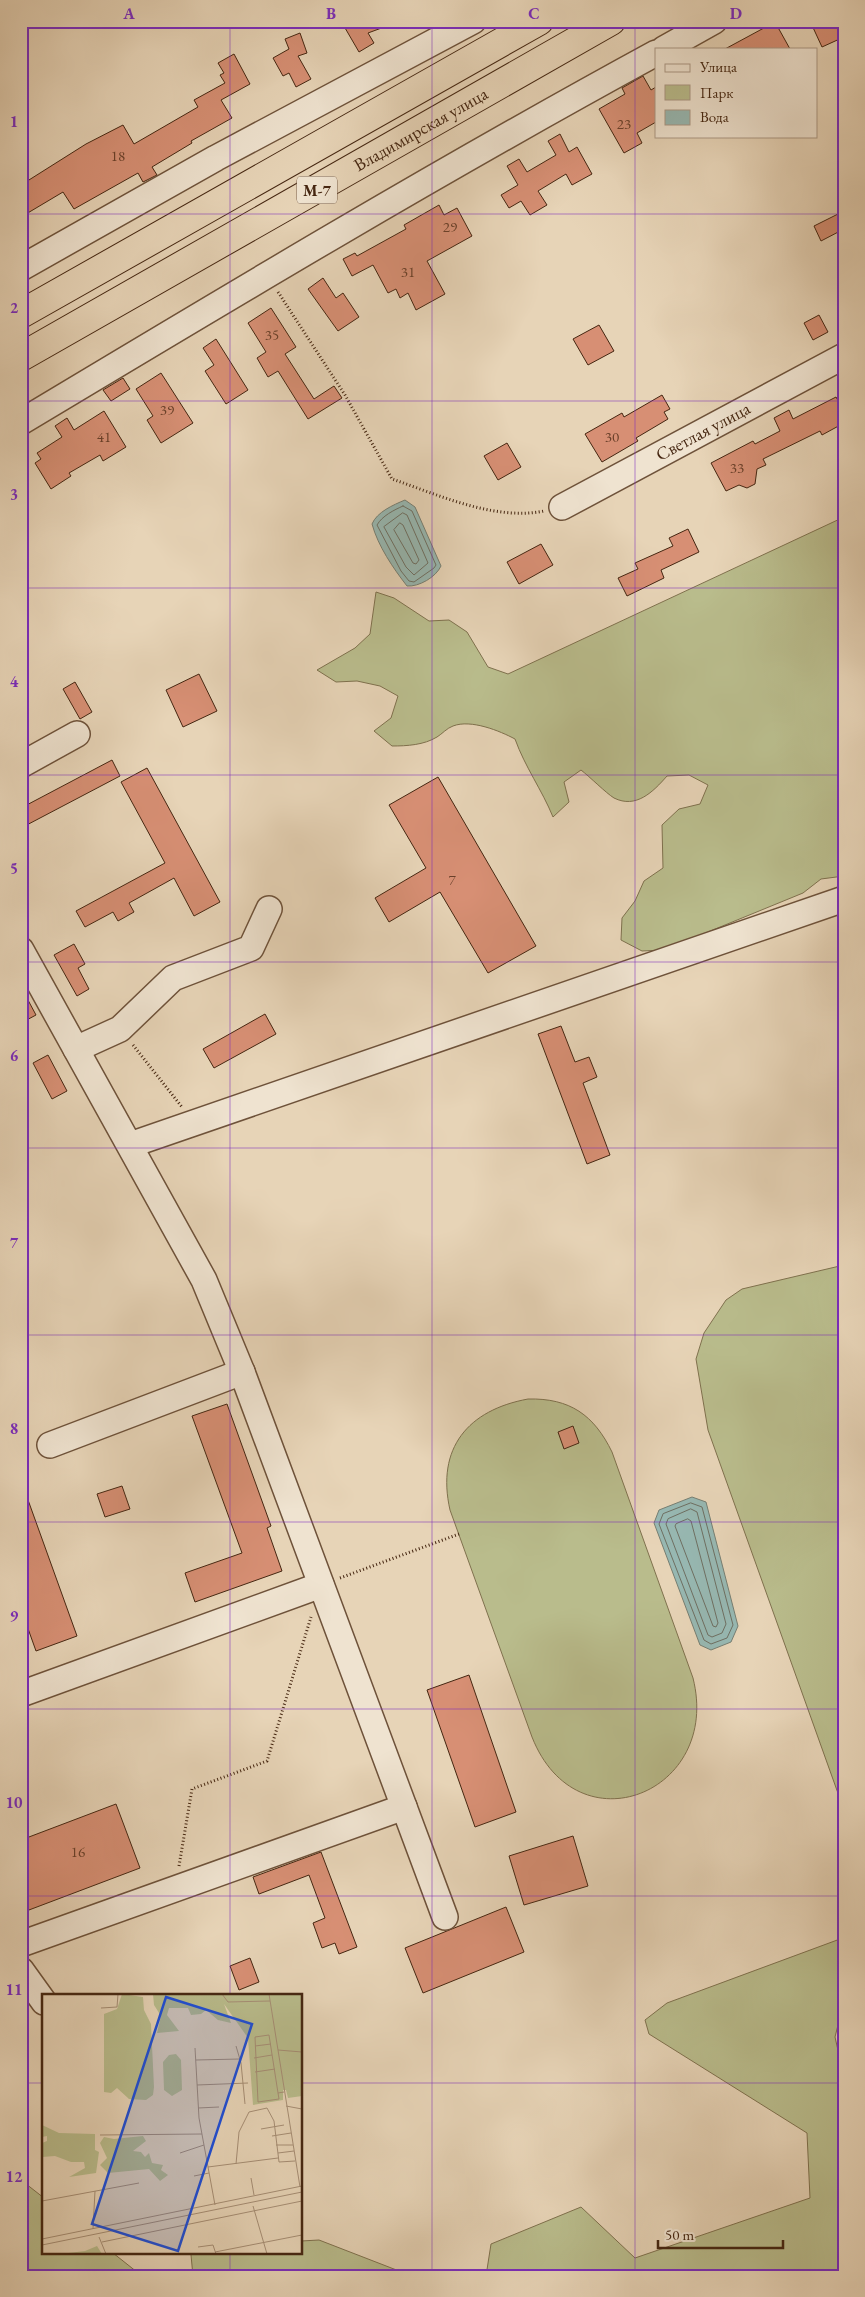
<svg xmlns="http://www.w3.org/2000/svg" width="865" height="2297" font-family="'EB Garamond',serif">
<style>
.green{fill:#b9bc8c;stroke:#7f714e}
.water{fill:#97b8b2;stroke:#767e72}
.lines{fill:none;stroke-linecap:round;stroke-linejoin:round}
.shore{stroke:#6e6f62;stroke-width:1}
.building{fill:#d78f74;stroke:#452611}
.minor-casing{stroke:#6e523a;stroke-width:28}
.highway-casing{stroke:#452611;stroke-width:30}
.path{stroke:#452611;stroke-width:3;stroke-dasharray:1 2.5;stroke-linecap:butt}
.minor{stroke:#efe3d0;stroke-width:25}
.highway{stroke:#e7d4b7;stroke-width:28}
.grid{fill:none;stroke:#7b2cbf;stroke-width:1;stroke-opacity:0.55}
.labels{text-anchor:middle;stroke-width:4;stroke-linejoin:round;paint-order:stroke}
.number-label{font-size:15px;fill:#6a402a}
.shield{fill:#efe3d0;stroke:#785f4a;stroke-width:1}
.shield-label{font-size:16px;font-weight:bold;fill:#452611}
.street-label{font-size:18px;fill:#452611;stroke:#efe3d0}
.inset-road{fill:none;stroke:#a68e75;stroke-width:1}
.view{fill:#1d4ed8;fill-opacity:0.15;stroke:#1d4ed8;stroke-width:2.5}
.inset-edge{fill:none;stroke:#452611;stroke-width:2.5}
.neatline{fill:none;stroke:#7b2cbf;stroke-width:2}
.grid-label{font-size:16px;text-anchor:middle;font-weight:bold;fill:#7b2cbf}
</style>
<rect width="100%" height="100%" fill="#e7d4b7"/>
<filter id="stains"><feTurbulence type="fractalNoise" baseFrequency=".004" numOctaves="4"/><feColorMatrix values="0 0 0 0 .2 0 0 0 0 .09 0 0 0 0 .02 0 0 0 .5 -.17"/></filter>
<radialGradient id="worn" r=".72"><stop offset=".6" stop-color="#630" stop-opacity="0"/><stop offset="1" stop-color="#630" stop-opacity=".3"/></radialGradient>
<!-- green -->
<path class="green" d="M844 517V876L821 879 803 893 664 950 642 951 621 940 622 918 635 901 644 881 663 868 662 825 679 809 700 804 708 785 689 775 667 776C653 792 636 809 614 798 606 793 590 777 581 770L564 782 569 802 553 817C542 790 525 767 515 739 500 731 471 719 453 726 447 728 442 734 437 737 424 745 407 746 392 746L374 731 391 718 398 696 380 686 357 681 336 682 317 670 355 648 370 634 376 592 394 598 429 621 449 620 467 632 488 667 508 674Z
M844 1265V1810L708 1430 696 1359 704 1333 726 1300 742 1289Z
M528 1399C570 1398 594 1415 612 1452L693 1678C722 1793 577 1851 532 1737L450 1510C436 1448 468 1410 528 1399Z
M840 1939 844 1944V2001L835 2037 844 2077V2276H486L491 2244 581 2207 635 2258 810 2198 807 2133 649 2034 645 2020 667 2003Z
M21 2180 44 2198V2253H113L142 2276H21Z
M319 2240 412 2276H193L191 2255 192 2253H301V2241Z"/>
<!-- water -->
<path class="water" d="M405 500 415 507 441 566C436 577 419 587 407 586 393 568 378 546 372 524 377 512 393 505 405 500Z
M692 1497 706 1502 738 1626 731 1642 711 1650 700 1645 654 1523 659 1510Z"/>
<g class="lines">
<!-- shore -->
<path class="shore" d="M403 506 412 511 436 565 434 568 414 582 409 581 401 571 377 525C382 516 394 510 403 506Z
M403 513 407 515 428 563 414 575 406 567 384 527Z
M400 523 403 525 419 560 416 564 413 563 394 530Z
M691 1503 702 1507 733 1625 727 1638 711 1644 704 1640 659 1524 663 1514Z
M691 1509 697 1512 726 1624 722 1633 712 1637 708 1635 666 1524 668 1519Z
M688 1519 691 1521 718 1623 716 1627 713 1626 675 1526 676 1524Z"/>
</g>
<!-- building -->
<path class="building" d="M341 21H395V23L368 33 374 43 359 52Z
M810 21H837L844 37 822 47Z
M775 22 790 49H725Z
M300 33 307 53 298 56 311 79 296 87 289 73 283 76 273 58 289 49 285 39Z
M234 54 250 84 221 100 232 118 191 141 192 143 152 167 157 175 143 182 138 173 74 209 63 192 21 217V185L86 144 123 125 134 144 198 107 194 100 225 83 220 75 224 73 218 63Z
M643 76 651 90 656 87V122L637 133 642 143 624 153 599 109 625 94 622 88Z
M560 134 569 152 577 147 592 174 572 185 566 174 538 191 547 205 530 215 521 201 509 208 501 195 518 185 507 166 519 159 527 172 556 155 548 141Z
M439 205 444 215 457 208 472 236 427 261 445 294 416 310 408 293 400 298 396 289 388 293 373 265 352 276 343 259 355 253 357 256 406 229 404 225Z
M844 211V229L821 241 814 226Z
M323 278 336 298 343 293 359 317 338 331 308 289Z
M271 308 296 347 285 354 314 399 334 386 342 398 308 419 278 371 268 377 257 358 266 352 248 323Z
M819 315 828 332 813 340 804 323Z
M599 325 614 351 588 365 573 339Z
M216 339 248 390 226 404 205 371 214 365 203 348Z
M161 373 193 423 161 443 147 420 153 416 136 389Z
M123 378 130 389 111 401 103 390Z
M662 395 670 409 664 412 668 419 636 438 638 441 602 462 585 434 622 413 624 417Z
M836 397 844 411V423L822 435 820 431 763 459 766 465 757 469 755 484 747 488 739 485 726 491 711 463 753 441 755 444 780 431 774 418 789 410 793 419Z
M104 411 126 447 103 461 100 455 69 473 71 476 51 489 35 463 41 459 37 453 62 437 55 426 67 418 74 430Z
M507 443 521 467 498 480 484 456Z
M688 529 699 552 661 570 664 578 627 596 618 578 638 569 635 563 673 546 669 538Z
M541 544 553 565 519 584 507 562Z
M199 674 217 711 183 727 166 690Z
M75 682 92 712 80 719 63 689Z
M112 760 120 776 21 828V808Z
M147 768 220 902 194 916 174 878 129 903 134 912 118 921 113 912 85 927 76 911 165 863 121 782Z
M438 777 536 946 488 973 440 892 389 922 375 898 426 868 389 805Z
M74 944 85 964 78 968 89 989 77 996 54 955Z
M21 987 36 1015 21 1023Z
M265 1014 276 1034 214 1068 203 1049Z
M561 1026 575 1062 589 1057 597 1077 583 1083 610 1155 587 1164 538 1034Z
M48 1055 67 1091 52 1099 33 1063Z
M227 1404 271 1526 267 1528 282 1571 195 1602 185 1573 242 1553 192 1416Z
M573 1426 579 1443 564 1449 558 1432Z
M21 1486H23L77 1636 36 1651 21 1609Z
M122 1486 130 1509 105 1517 97 1494Z
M469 1675 516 1812 475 1827 427 1690Z
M116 1804 140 1868 21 1913V1840Z
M573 1836 588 1886 524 1905 509 1856Z
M321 1852 357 1947 339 1954 335 1943 322 1948 313 1923 325 1918 309 1875 259 1894 253 1877Z
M506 1907 524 1952 423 1993 405 1948Z
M250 1958 259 1982 239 1990 230 1966Z"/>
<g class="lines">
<!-- minor casing -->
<g class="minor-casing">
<g id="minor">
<path d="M664 49 714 21"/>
<path d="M21 268 216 158 473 21"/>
<path d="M21 422C231 296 441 170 656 53"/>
<path id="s1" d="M562 507 844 356"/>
<path d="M21 765 77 734"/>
<path d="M21 950 204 1280 242 1372 445 1917"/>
<path d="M76 1049 120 1029 173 978 251 948 269 909"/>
<path d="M130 1145 844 899"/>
<path d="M50 1445 242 1372"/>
<path d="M21 1694 321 1585"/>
<path d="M21 1944 404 1807"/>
<path d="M21 1970 44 2002"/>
</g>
</g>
<!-- highway casing -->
<g class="highway-casing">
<g id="highway">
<path d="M21 314 539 21"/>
<path id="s2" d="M21 357 611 21"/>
</g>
</g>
<!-- path -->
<path class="path" d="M278 292 345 395 392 479C439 495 494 521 544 511
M133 1045 182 1107
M340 1578 459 1534
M179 1866 192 1789 267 1761 311 1617"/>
<!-- minor -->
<use href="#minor" class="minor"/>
<!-- highway -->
<use href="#highway" class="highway"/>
</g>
<!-- grid -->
<path class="grid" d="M230 21V1996M432 21V2276M635 21V2276M21 214H844M21 401H844M21 588H844M21 775H844M21 962H844M21 1148H844M21 1335H844M21 1522H844M21 1709H844M21 1896H844M21 2083H44M301 2083H844M230 2253V2276"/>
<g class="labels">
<!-- number labels -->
<g class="number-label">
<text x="624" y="129">23</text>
<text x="118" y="161">18</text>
<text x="450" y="232">29</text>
<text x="408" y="277">31</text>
<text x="272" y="340">35</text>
<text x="167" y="415">39</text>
<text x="104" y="442">41</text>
<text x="612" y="442">30</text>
<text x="737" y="473">33</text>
<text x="452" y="885">7</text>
<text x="78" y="1857">16</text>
</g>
<!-- shield labels -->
<rect class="shield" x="297" y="176.5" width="40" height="27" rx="4"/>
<g class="shield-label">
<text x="317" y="196">М-7</text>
</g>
<!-- street labels -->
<g class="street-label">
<text dy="6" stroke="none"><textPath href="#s2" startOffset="460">Владимирская улица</textPath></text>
<text dy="6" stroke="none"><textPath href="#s1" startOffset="160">Светлая улица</textPath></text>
</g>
</g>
<!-- overview -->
<g transform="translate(42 1994)">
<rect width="260" height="260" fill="#e7d4b7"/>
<path d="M80 0 101 3 102 16 109 30 112 93 111 101 104 106 87 105 75 94 69 99 62 98V20L75 15ZM111 0H260V102L246 104 244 96H241V106L211 111 206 44 182 10 189 29 176 26 164 16 159 20 149 21 146 14H127L125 21 137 37 115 39 119 22 112 11ZM134 60 139 66 140 96 130 102 122 96 121 68 127 61ZM0 131 17 139 53 140V156L57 158 54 179 27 183 43 174 42 168H29L13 162 0 163V149L5 147V142L0 143ZM101 142 104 147 91 157 99 158 103 163 107 159 110 169 121 171 119 176 126 181 118 187 107 175 66 179 58 171 65 164 58 149 62 143 72 145ZM55 252 60 260H18L43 257Z" fill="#b9bc8c"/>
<path class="inset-road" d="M180 0 186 8 228 7M227 0 258 193M59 14 75 13 76 0M194 52 199 69 203 110M213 52 229 50M153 54 157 124 173 211M236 56 260 58M212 64 230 61M154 66 198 65M213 78 233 75M155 91 206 89M236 99 227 41 213 43 216 108 237 105 236 99 242 98M244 112 260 115M156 114 177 113M219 135 242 131M58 141 160 140M230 142 249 139M234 151H251M138 159 162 151M236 159 252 157M194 170 197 138 207 118 225 114 232 127 237 168 253 167M166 173 236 164M152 182 167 179M209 184 212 201M0 207 97 189M211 212 225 260M51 235 53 197M57 243 64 260M0 245 260 192M60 248 260 207M0 251 260 198M156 253 171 251 174 260M173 258 260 241"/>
<path class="view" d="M124 3 210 30 136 257 50 230Z"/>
<rect width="260" height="260" class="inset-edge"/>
</g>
<!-- margin -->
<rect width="865" height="2297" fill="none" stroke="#e7d4b7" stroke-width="55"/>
<!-- legend -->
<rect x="655" y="48" width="162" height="90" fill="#efe3d0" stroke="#ab9784"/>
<rect x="665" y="64" width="25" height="8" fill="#efe3d0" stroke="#ab9784"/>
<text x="700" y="72" font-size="15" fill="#452611">Улица</text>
<rect x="665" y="85" width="25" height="15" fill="#b9bc8c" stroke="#ab9784"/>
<text x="700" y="98" font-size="15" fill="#452611">Парк</text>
<rect x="665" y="110" width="25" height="15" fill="#97b8b2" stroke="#ab9784"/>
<text x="700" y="122" font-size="15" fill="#452611">Вода</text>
<!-- scale -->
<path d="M658 2240v8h125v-8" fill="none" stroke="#452611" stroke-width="2.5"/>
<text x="665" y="2240" font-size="15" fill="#452611" stroke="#efe3d0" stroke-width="4" paint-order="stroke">50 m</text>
<rect x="28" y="28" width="810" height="2242" class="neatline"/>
<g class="grid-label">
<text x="129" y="19">A</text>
<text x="331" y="19">B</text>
<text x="534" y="19">C</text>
<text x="736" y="19">D</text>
<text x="14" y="127">1</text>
<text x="14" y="313">2</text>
<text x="14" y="500">3</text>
<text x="14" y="687">4</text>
<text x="14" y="874">5</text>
<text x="14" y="1061">6</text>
<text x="14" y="1248">7</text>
<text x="14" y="1434">8</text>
<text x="14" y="1621">9</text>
<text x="14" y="1808">10</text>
<text x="14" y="1995">11</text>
<text x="14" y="2182">12</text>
</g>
<rect width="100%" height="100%" filter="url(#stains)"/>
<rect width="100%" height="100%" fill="url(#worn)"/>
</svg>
